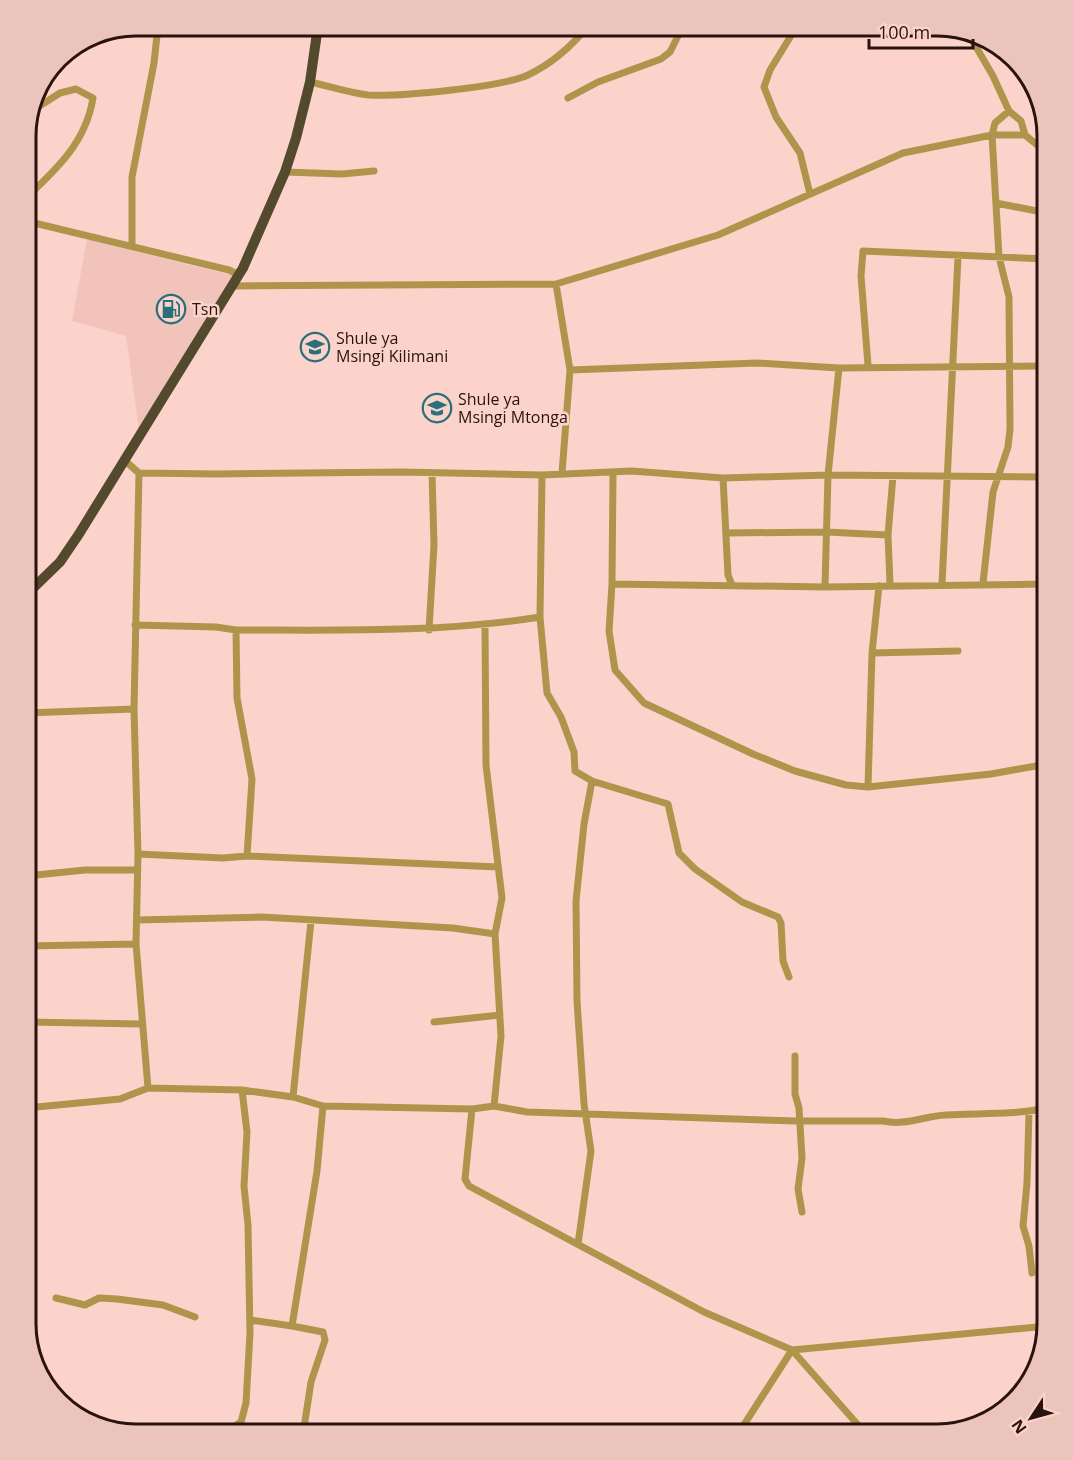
<svg xmlns="http://www.w3.org/2000/svg" width="1073" height="1460" font-family="'Open Sans',sans-serif">
<style>
.built{fill:#f1c3bb}
.lines{fill:none;stroke-linecap:round;stroke-linejoin:round}
.minor{stroke:#af954b;stroke-width:7}
.highway{stroke:#534a2e;stroke-width:10}
.labels{text-anchor:middle;stroke-width:5;stroke-linejoin:round;paint-order:stroke}
.poi-label{font-size:16px;fill:#2a120f;stroke:#fcd3cb;text-anchor:start}
.rim{fill:none;stroke:#2a120f;stroke-width:3}
</style>
<rect width="100%" height="100%" fill="#fcd3cb"/>
<!-- built -->
<path class="built" d="M87 239 234 276 139 429 126 336 72 321Z"/>
<g class="lines">
<!-- minor -->
<path class="minor" d="M797 26 770 70 764 87 776 117 800 153 810 194
M968 33 993 76 1009 111 1021 121 1025 135 1047 153
M310 82C329 86 349 93 368 95 399 97 502 87 528 75 553 63 571 47 588 26
M568 98 598 82 661 59 670 52 683 26
M285 172 342 174 374 171
M26 198C57 169 86 142 93 98L76 89 60 93 30 112
M996 203 1047 213
M26 221 229 270 239 275
M132 246V177L154 63 158 26
M556 284 570 370 562 473
M232 286 556 284 718 235 903 153 992 135H1025
M868 365 861 276 863 251 1047 259
M570 370 757 363 839 368 1047 366
M124 460 139 473 217 474 401 472 542 475 632 471 723 478 828 475 1047 477
M139 473 134 709 138 854 136 944 148 1088
M613 474 612 584 609 631 615 670 644 703 753 754 795 771 846 785 868 787 991 774 1047 764
M542 475 540 617 547 693 561 717 574 752 575 771 592 781 668 804 679 853 695 869 742 902 778 917 781 923 783 961 789 977
M723 478 728 575 732 585
M726 533 826 532 888 535
M983 583 993 492 1008 447 1010 429 1009 297 999 257 992 135 995 123 1009 111
M612 584 825 587 1047 584
M890 584 888 535 893 476
M942 584 958 257
M825 587 828 475 839 368
M135 625 216 627 236 630C338 630 439 633 540 617
M485 626 486 765 502 898 495 934 501 1036 494 1106
M236 630 237 698 252 779 247 856
M429 630 434 545 432 473
M872 653 958 651
M26 713 134 709
M868 787 872 653 879 586
M138 854 223 858 247 856 498 867
M26 876 85 870H137
M137 920 262 917 453 928 495 934
M26 946 136 944
M26 1022 142 1024
M434 1022 500 1015
M795 1056V1094L799 1108 802 1158 798 1189 802 1212
M293 1097 311 921
M26 1108 120 1099 148 1088 242 1090 293 1097 323 1106 472 1109 494 1106 527 1112 587 1114 795 1121H883C905 1126 924 1116 946 1115 980 1113 1014 1115 1047 1108
M472 1109 465 1179 469 1186 704 1312 792 1350 866 1434
M1029 1112 1027 1183 1023 1226 1029 1246 1032 1273
M578 1244 591 1151 584 1104 577 1001 576 901 584 824 592 781
M56 1298 85 1305 99 1298 117 1299 163 1305 195 1317
M250 1320 292 1326
M62 1401 74 1405
M222 1434 241 1422 246 1403 250 1333 248 1225 244 1186 247 1132 242 1090
M303 1434 311 1382 325 1340 323 1332 292 1326 317 1171 323 1106
M435 1434 454 1432 464 1434
M738 1434 792 1350 1047 1326"/>
<!-- highway -->
<path class="highway" d="M26 595 60 562 79 534 243 268 285 172 296 138 310 82 318 26"/>
</g>
<!-- icons -->
<defs>
<g id="fuel-ring" transform="scale(1.5)"><circle r="9.5" fill="#fcd3cb" stroke="#29707c" stroke-width="1.5"/><path d="M-5.5-6h7V0h2V4h1.3V-2.5L3-4.5l.8-.8L6-3V5H2.5V1h-1V6h-7ZM-4.2-4.7v3.2H.2V-4.7Z" fill="#29707c"/></g>
<g id="school-ring" transform="scale(1.5)"><circle r="9.5" fill="#fcd3cb" stroke="#29707c" stroke-width="1.5"/><path d="M0-5L7-2L0 1L-7-2ZM-4 1L0 2.5L4 1V4Q0 6-4 4Z" fill="#29707c"/></g>
</defs>
<g fill-rule="evenodd">
<use href="#fuel-ring" x="171" y="309"/>
<use href="#school-ring" x="315" y="347"/>
<use href="#school-ring" x="437" y="408"/>
</g>
<g class="labels">
<!-- poi labels -->
<g class="poi-label">
<text x="192" y="315">Tsn</text>
<text x="336" y="344">Shule ya<tspan x="336" dy="18">Msingi Kilimani</tspan></text>
<text x="458" y="405">Shule ya<tspan x="458" dy="18">Msingi Mtonga</tspan></text>
</g>
</g>
<!-- crop -->
<path d="M0 0H1073V1460H0ZM136 36H937A100 100 0 0 1 1037 136V1324A100 100 0 0 1 937 1424H136A100 100 0 0 1 36 1324V136A100 100 0 0 1 136 36Z" fill="#ebc4bc" fill-rule="evenodd"/>
<path class="rim" d="M136 36H937A100 100 0 0 1 1037 136V1324A100 100 0 0 1 937 1424H136A100 100 0 0 1 36 1324V136A100 100 0 0 1 136 36Z"/>
<!-- north arrow -->
<g transform="translate(1031 1418) rotate(234)" stroke="#fcd3cb" stroke-width="4.5" paint-order="stroke">
<path d="M0-4.5L10 22L0 15L-10 22Z" fill="#2a120f"/>
<text y="-9" font-size="16" font-weight="bold" text-anchor="middle" fill="#2a120f">N</text>
</g>
<!-- scale -->
<path d="M869 39v9h104v-9" fill="none" stroke="#2a120f" stroke-width="3"/>
<text x="878" y="39" font-size="18" fill="#2a120f" stroke="#fcd3cb" stroke-width="4.5" paint-order="stroke">100 m</text>
</svg>
